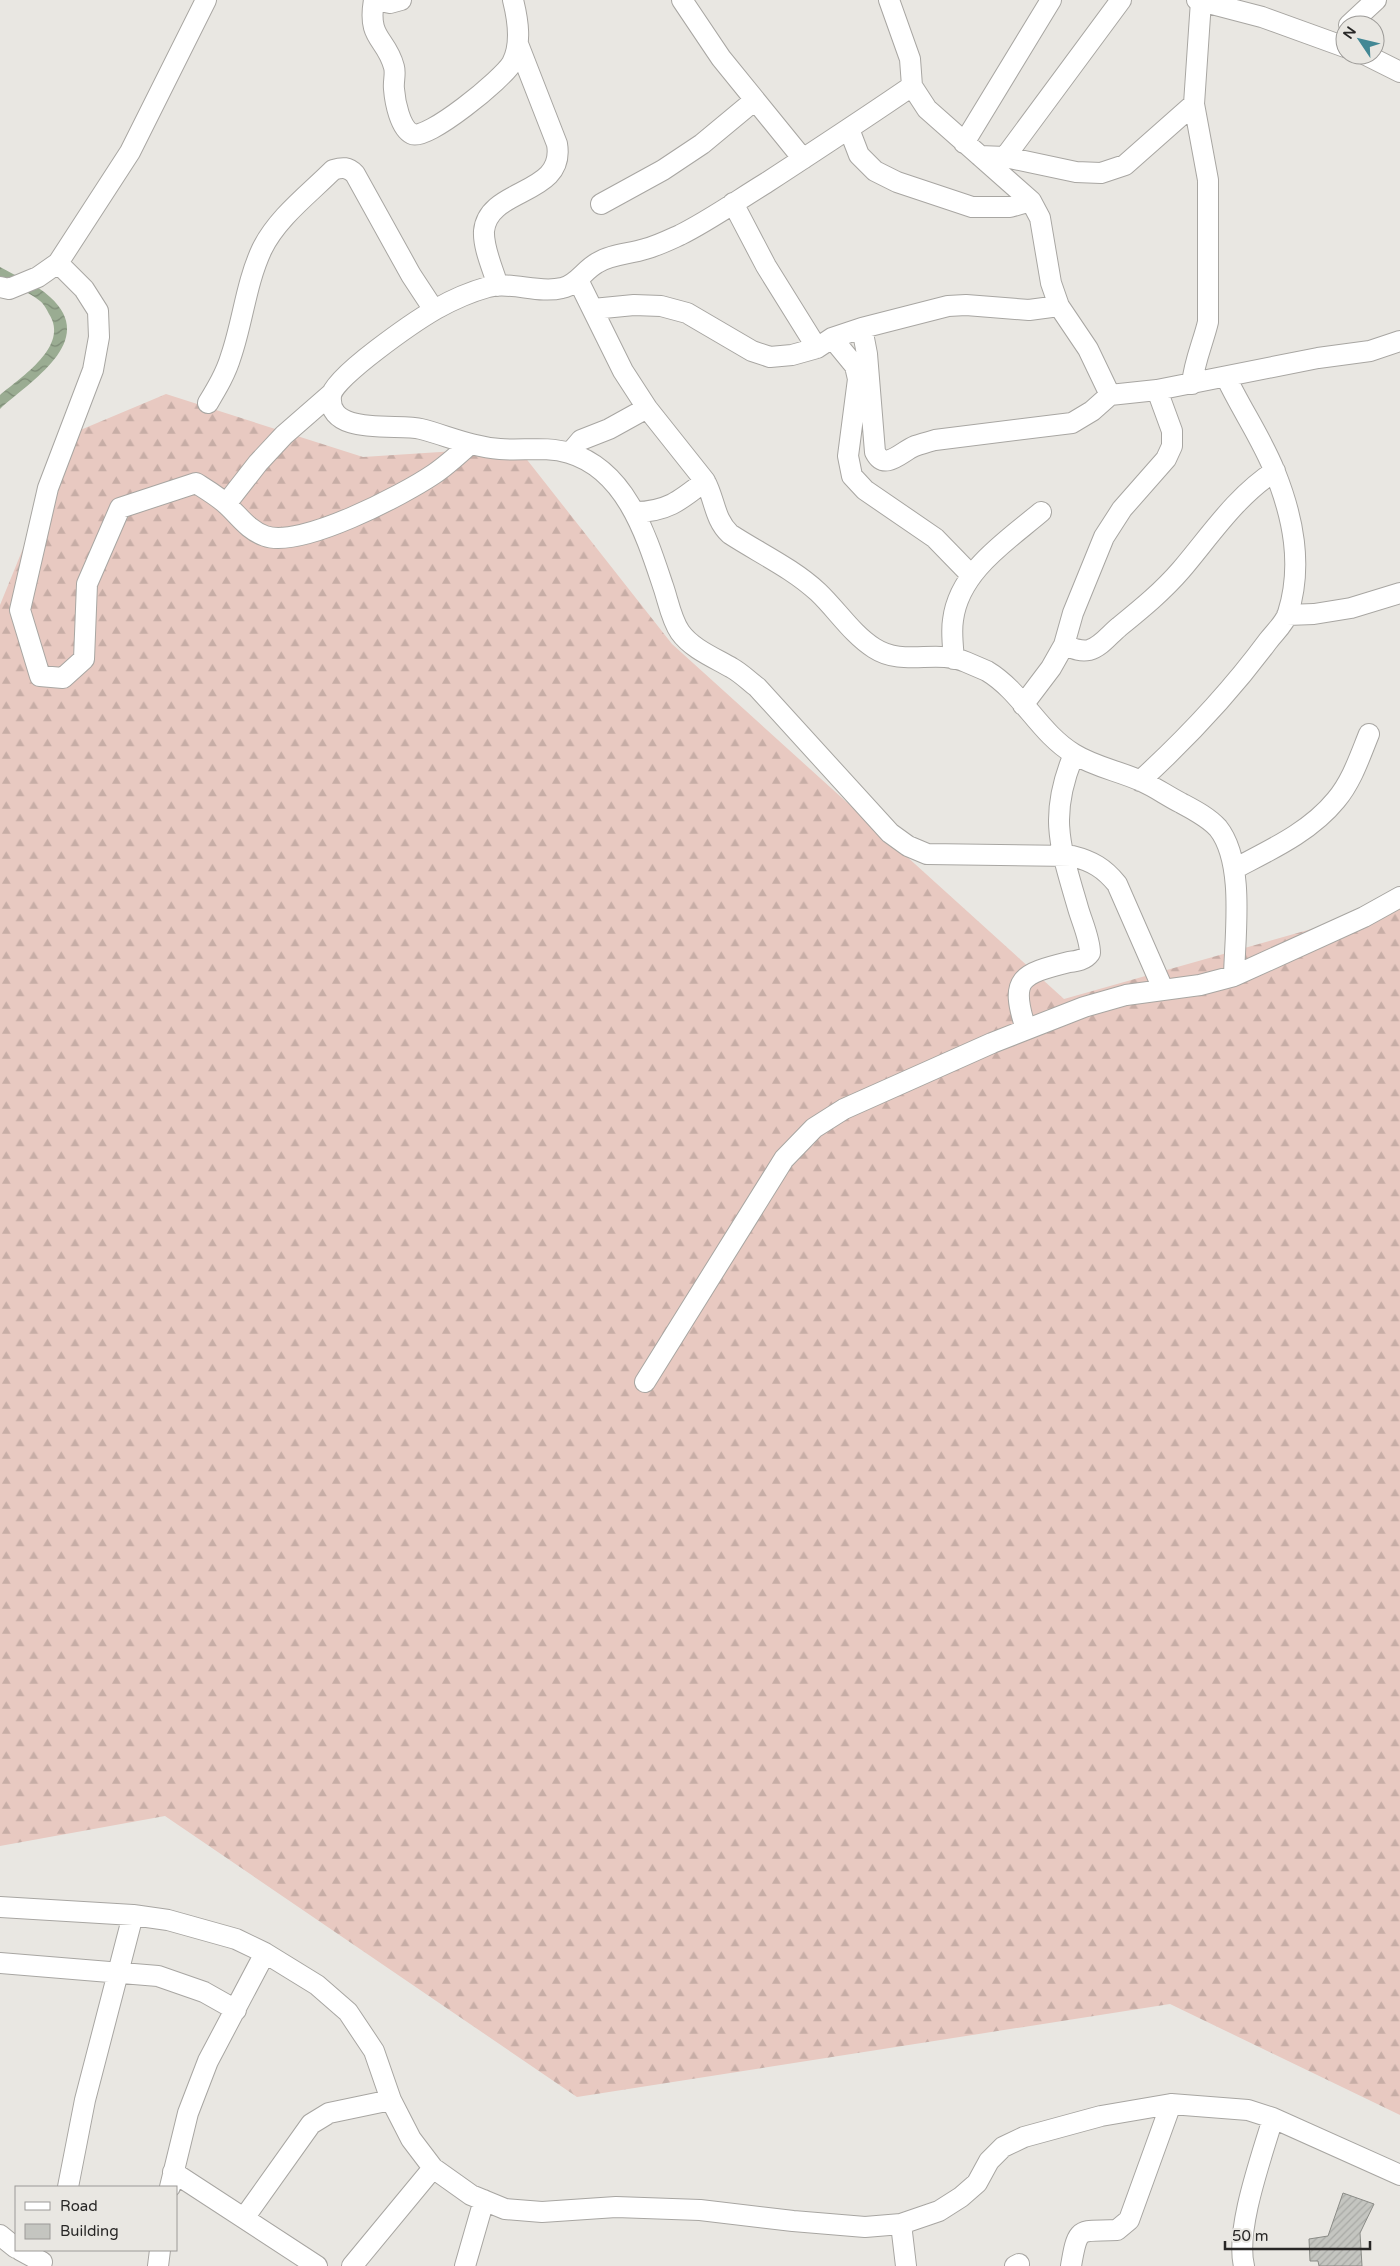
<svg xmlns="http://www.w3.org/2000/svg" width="1400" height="2266" font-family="'Varela Round',sans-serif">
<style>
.forest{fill:url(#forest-firs)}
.water{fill:url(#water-waves)}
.building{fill:url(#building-hatch);stroke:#8a8b86}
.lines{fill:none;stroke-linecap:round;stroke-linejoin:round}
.street-casing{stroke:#a8a6a2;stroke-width:22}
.street{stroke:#fff;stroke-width:20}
</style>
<defs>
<pattern id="forest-firs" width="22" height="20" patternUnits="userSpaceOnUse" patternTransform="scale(1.25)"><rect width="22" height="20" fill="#e8c9c1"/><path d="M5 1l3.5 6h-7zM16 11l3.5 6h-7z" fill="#c7ada6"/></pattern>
<pattern id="water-waves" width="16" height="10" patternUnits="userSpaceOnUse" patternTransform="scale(1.25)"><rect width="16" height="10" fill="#9aac92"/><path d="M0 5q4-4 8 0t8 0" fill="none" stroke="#7e8c77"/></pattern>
<pattern id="building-hatch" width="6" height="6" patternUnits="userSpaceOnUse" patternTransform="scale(1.25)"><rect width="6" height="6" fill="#c4c5c0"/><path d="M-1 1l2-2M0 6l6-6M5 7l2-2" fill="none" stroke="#a8a9a5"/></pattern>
</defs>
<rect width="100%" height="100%" fill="#e9e7e2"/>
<!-- forest -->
<path class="forest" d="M166 394 363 457 517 447 672 644 1064 999 1400 904V2115L1170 2004 577 2097 165 1816 0 1846V605L46 492 78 431Z"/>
<!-- water -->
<path class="water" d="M0 267C16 276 36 284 50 297 99 341 30 381 0 409V395C21 377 70 346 49 314 47 310 44 304 40 301 29 292 13 286 0 278Z"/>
<!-- building -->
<path class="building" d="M1343 2193 1374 2204 1360 2233 1362 2266H1319L1318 2261H1310L1309 2239 1328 2236Z"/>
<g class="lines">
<!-- street casing -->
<g class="street-casing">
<path id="street" d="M374 0C367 40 386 37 394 67 396 74 393 82 394 89 395 102 400 128 412 134 426 142 504 78 512 63 522 44 518 20 513 0
M375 0 390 3 401 0
M682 0 721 58 803 159
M889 0 910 59 912 86 927 109 1031 201 1040 218 1051 283 1059 306 1088 349 1110 395
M1197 0 1262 17 1345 47
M1349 25 1376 0
M1366 55 1400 72
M912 86C864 119 815 151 766 183 738 200 710 220 680 235 669 240 657 246 645 249 630 254 611 254 597 263 584 270 577 285 562 288 538 294 512 281 488 287 470 292 452 300 436 309 417 320 333 377 331 396 327 437 399 423 421 429 448 436 472 447 500 449 522 451 546 446 569 453 626 470 646 535 663 586 668 600 671 619 680 632 692 649 715 658 732 668 741 673 749 681 757 687L890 833 908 846 927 854 1072 856C1092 861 1104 868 1117 884L1163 989
M849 129 859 155 875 171 897 182 972 207H1010L1031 201
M964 143 1051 0
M980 156 1005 157 1076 172 1101 173 1125 165 1194 104
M1005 157 1121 0
M733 203 766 266 817 348
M601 204 663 170 702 144 755 100
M58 263 84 289 98 311 99 337 93 370 48 488 20 610 40 676 63 678 84 659 87 584 120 508 196 483C207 490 219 497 227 505 240 517 248 530 265 536 300 549 403 495 434 474 446 466 458 455 469 445
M578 280 623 371 647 408 705 481C715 499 714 519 730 534 759 553 792 568 818 592 837 610 852 634 874 648 903 667 936 649 966 662 973 665 980 668 987 671 1022 692 1039 733 1074 754 1095 767 1119 771 1141 781 1155 787 1167 796 1181 803 1194 810 1208 817 1218 828 1245 862 1235 934 1234 976
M498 286C493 269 483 248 484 231 488 187 566 196 557 144L518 44
M0 287 9 289 38 277 58 263 130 152 206 0
M593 309 634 305 661 306 687 313 752 351 770 357 792 355 817 348 832 338 862 328 948 306 966 305 1029 310 1059 306
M862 328 867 354 875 452C885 472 902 451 915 446 921 444 928 442 935 440L1072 423 1092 411 1110 395 1157 390 1318 358 1370 351 1400 341
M832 338 855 366 858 379 848 456 852 476 865 490 935 538 971 575
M1192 384C1194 362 1203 343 1208 322V180L1194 104 1201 1
M208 403C217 388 226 373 231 356 243 321 246 283 262 249 277 218 309 194 333 170 343 167 348 167 355 174L411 275 434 310
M570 453 581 440 609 429 647 408
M226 504 258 463 284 435 331 394
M635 512C667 512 681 500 705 481
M1287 615 1314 614 1351 608 1400 593
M1064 645C1072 648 1080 652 1089 650 1101 647 1110 634 1119 627 1141 609 1162 592 1181 570 1210 536 1236 496 1275 471
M954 659C953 647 951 632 953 620 959 571 1007 541 1041 512
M1023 705 1051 668 1064 645 1073 613 1104 537 1122 509 1166 459 1172 446V431L1157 390
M1140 781C1187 738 1231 691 1268 641 1275 632 1285 623 1288 613 1303 565 1293 517 1275 472 1262 439 1241 409 1226 377
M1234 869C1270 850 1310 832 1336 800 1352 781 1360 756 1369 734
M1026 1029C1009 978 1021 974 1069 962 1077 961 1085 960 1090 953 1090 939 1082 922 1078 908 1060 846 1048 816 1074 754
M645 1382 784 1159 814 1128 844 1109 992 1043 1084 1007 1126 995 1200 985 1234 976 1364 917 1400 897
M0 1907 133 1915 168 1920 236 1939 265 1953 317 1985 348 2012 374 2051 391 2100 411 2139 433 2168 471 2195 505 2209 542 2212 616 2207 700 2210 793 2221 865 2227 901 2224 939 2211 961 2197 977 2183 989 2161 1003 2147 1024 2137 1101 2116 1171 2104 1248 2110 1273 2118 1400 2175
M0 1963 158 1976 204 1992 236 2010
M173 2172 317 2266
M68 2187 85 2100 133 1915
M170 2187 188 2113 208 2061 265 1953
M244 2218 311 2124 329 2113 391 2100
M901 2224 906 2266
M0 2235 16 2248
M20 2250 42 2262
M158 2266 160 2250
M352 2266 433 2168
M465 2266 484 2200
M1015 2266 1019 2264
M1071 2266C1078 2224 1079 2232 1117 2230L1129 2220 1171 2104
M1244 2266C1235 2229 1262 2156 1273 2118"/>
</g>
<!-- street -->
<use href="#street" class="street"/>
</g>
<!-- legend -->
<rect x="15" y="2186" width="162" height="65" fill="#e9e7e2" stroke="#9c9a97"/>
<rect x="25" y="2202" width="25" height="8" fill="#ffffff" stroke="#9c9a97"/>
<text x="60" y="2211" font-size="15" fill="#282726">Road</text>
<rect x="25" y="2224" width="25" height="15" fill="#c4c5c0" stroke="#9c9a97"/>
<text x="60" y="2236" font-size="15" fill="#282726">Building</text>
<!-- north arrow -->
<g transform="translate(1360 40) rotate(305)"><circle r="24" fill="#e9e7e2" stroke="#9c9a97"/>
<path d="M0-4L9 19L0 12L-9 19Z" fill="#438895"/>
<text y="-8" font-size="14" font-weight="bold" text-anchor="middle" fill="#282726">N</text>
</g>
<!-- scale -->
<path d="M1225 2241v8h145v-8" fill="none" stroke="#282726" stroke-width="2.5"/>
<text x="1232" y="2241" font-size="15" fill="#282726" stroke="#e9e7e2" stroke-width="4" paint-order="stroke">50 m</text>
</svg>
